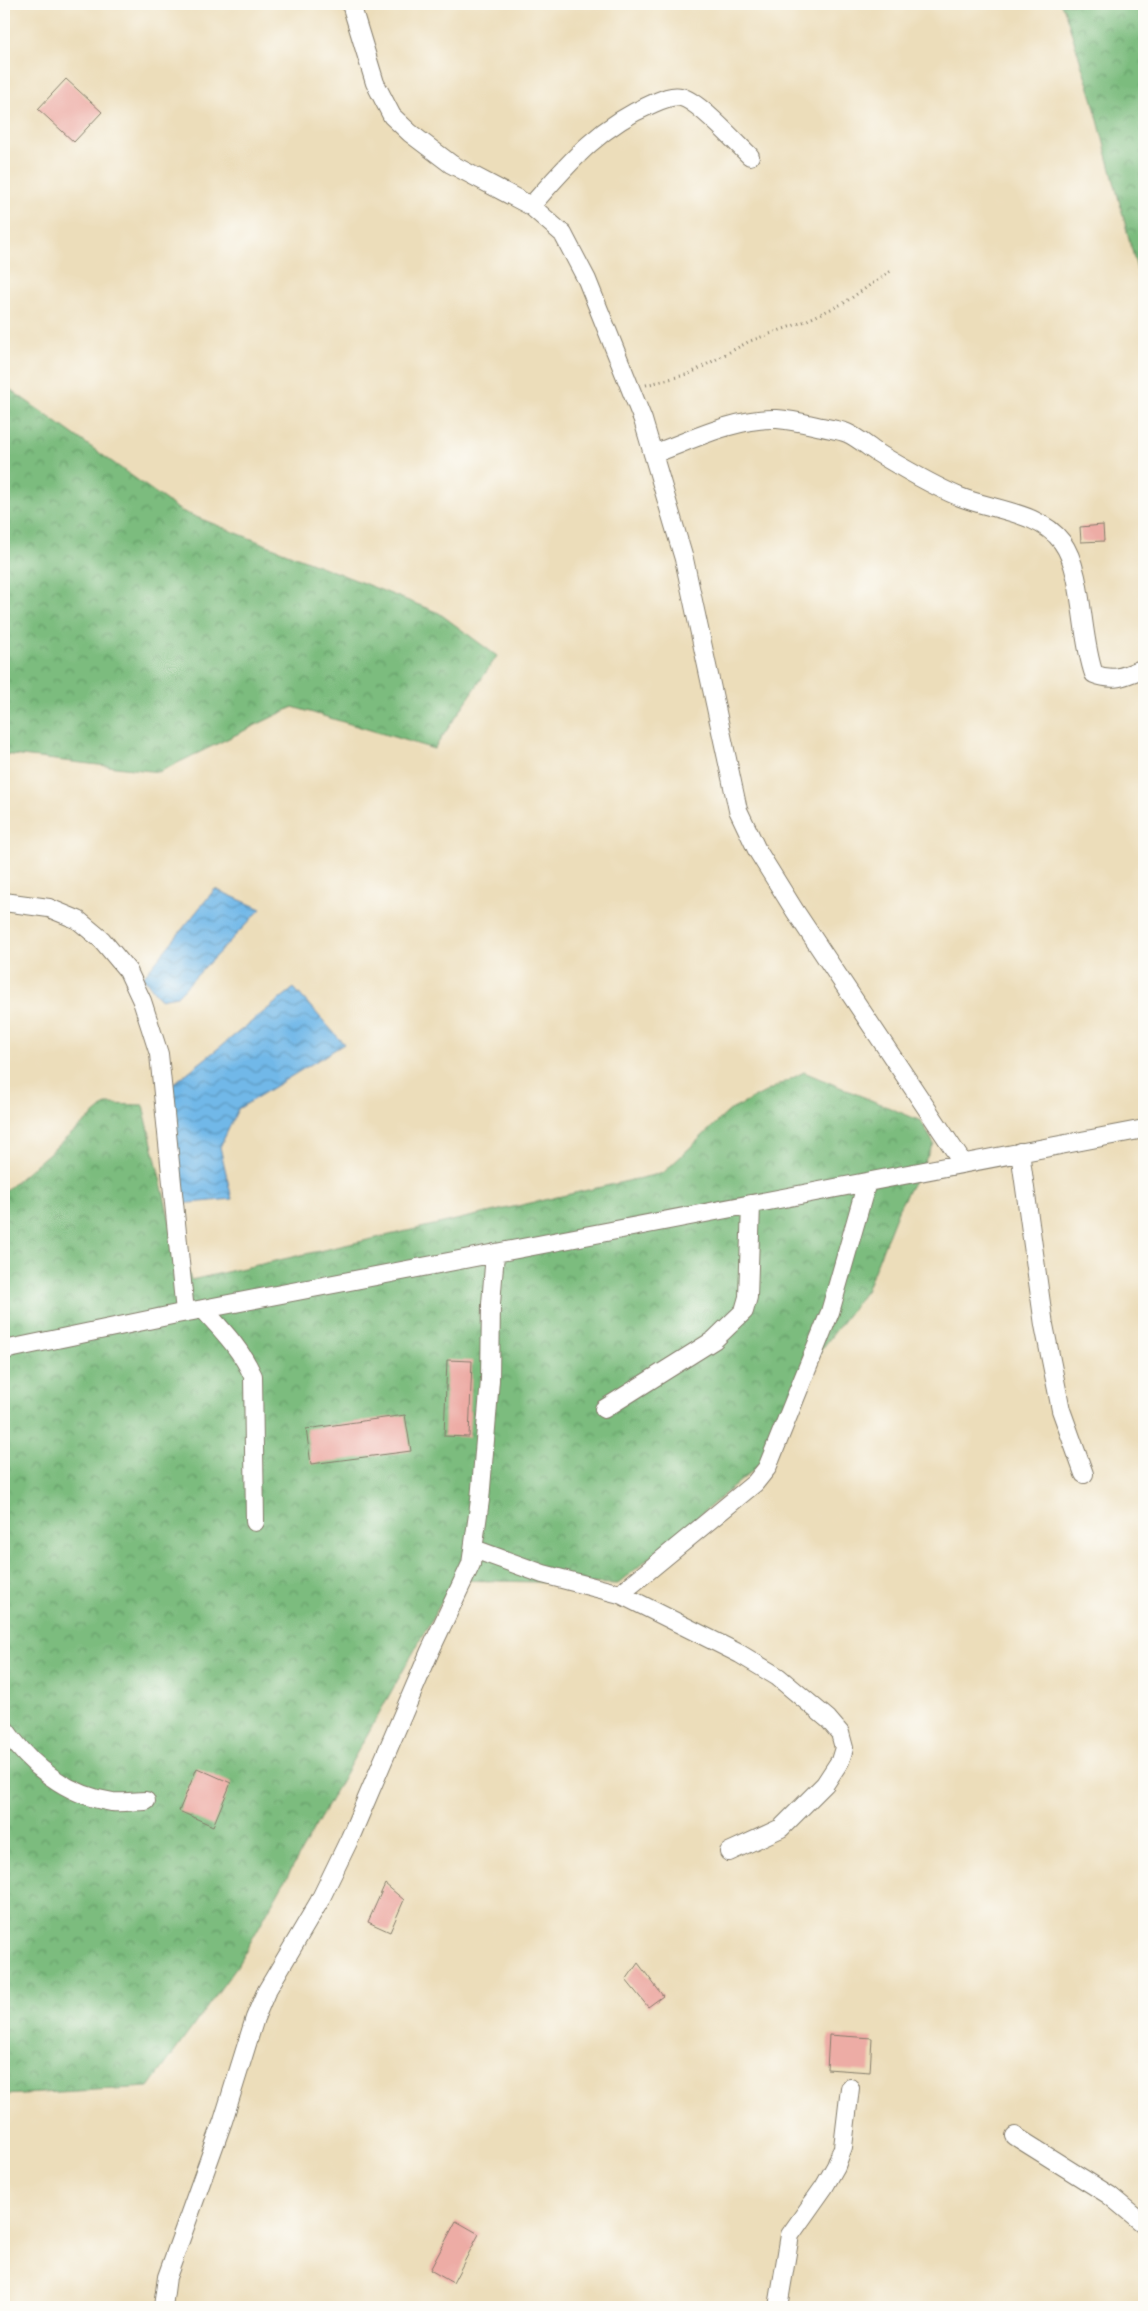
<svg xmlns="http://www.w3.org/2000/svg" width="1148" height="2311" font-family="'IM FELL Great Primer',serif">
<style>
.forest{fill:url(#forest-crowns);stroke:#4c6c4d}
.water{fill:url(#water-waves);stroke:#466a82}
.building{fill:#edaca5}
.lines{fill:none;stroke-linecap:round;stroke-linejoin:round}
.minor-casing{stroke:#847c6b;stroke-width:20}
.path{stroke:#847c6b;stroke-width:3;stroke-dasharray:1 4;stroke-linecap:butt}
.minor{stroke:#fff;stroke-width:18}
</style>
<defs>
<pattern id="forest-crowns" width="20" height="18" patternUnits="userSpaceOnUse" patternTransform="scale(1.25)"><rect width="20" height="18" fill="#7bbc7e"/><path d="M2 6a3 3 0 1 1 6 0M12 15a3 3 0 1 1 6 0" fill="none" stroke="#649866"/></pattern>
<pattern id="water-waves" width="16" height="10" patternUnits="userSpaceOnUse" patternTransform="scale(1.25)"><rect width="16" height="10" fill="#71b8e8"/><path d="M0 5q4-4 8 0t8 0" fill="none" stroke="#5c95bb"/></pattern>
</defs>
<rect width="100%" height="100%" fill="#fdfcf7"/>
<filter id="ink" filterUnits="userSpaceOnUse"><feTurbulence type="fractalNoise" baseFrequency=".02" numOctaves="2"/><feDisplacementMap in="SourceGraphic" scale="10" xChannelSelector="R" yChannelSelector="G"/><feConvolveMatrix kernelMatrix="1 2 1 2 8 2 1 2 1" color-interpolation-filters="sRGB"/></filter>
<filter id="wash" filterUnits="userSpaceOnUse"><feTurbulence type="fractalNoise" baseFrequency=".0096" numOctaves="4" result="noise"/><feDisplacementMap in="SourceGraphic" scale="20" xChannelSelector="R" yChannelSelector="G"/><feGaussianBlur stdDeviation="1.12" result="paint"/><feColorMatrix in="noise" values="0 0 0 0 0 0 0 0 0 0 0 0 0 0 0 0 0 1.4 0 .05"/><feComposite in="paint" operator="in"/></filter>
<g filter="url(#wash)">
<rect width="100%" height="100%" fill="#ecddba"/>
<!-- forest -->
<path class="forest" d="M1060 4H1144V296L1093 101 1064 9Z
M4 385 181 511 439 613 497 656 434 749 293 707 159 772 4 754Z
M804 1072 921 1121 934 1144 899 1208 866 1291 821 1350 776 1451 618 1584 454 1580 237 1966 149 2087 4 2095V1192L106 1104 143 1105 172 1230 191 1280 663 1173 729 1111Z"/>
<!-- water -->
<path class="water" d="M215 889 261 909 177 996 160 999 143 977Z
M294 988 344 1044 238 1109 220 1147 232 1199 180 1204 172 1085Z"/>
<g id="blocks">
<!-- building -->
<path class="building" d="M66 79 102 112 74 142 38 109Z
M1103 525 1104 541 1081 542 1080 527Z
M447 1360 472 1361 469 1437 444 1436Z
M405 1415 411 1451 311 1464 306 1429Z
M197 1768 231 1783 213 1826 179 1811Z
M385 1884 404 1900 390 1932 368 1922Z
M638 1963 663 1996 648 2007 626 1980Z
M829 2035 872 2038 870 2072 827 2069Z
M456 2221 479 2234 453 2283 430 2270Z"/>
</g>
</g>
<g filter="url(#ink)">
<use href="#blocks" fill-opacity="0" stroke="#847c6b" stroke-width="1"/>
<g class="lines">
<!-- minor casing -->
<g class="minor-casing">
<path id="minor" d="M351 4 375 83 392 116 410 133 451 164 531 206 563 234 587 280 643 420 684 559 738 810 757 850 795 911 963 1163
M531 206C568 164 599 126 652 104 661 100 671 95 681 97 699 101 735 142 750 156
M653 454C692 440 735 418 777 419 792 420 808 424 822 427 830 429 840 430 847 433 858 438 867 446 876 452 903 468 931 485 960 497 992 510 1040 512 1062 542 1084 572 1080 636 1094 674 1114 682 1125 676 1144 668
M4 902 49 908 78 920 102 940 128 971 142 1001 159 1054 185 1312
M1020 1152 1044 1325 1061 1410 1084 1474
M203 1309C222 1330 241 1349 253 1376L255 1522
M4 1350 177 1314 1144 1129
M604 1409 714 1340 744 1311 748 1297 751 1204
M474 1549 543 1574 620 1594 740 1654 778 1677 828 1719 840 1733 844 1748 840 1761 825 1784 781 1828 729 1852
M620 1594 755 1483 767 1468 830 1312 867 1182
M4 1728C30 1765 66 1795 112 1802 123 1803 135 1801 146 1801
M1015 2136 1109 2195 1144 2224
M163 2307 167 2277 223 2121 255 2018 266 1992 319 1902 350 1838 430 1651 471 1564 480 1500 490 1380 491 1304 495 1253
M778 2307 790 2235 824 2187 836 2166 843 2147 850 2088"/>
</g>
<!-- path -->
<path class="path" d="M646 385 689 374 750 341 803 322 844 303 892 270"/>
<!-- minor -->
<use href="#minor" class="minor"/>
</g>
</g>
<!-- margin -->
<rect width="1148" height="2311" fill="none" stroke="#fdfcf7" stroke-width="20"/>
</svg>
